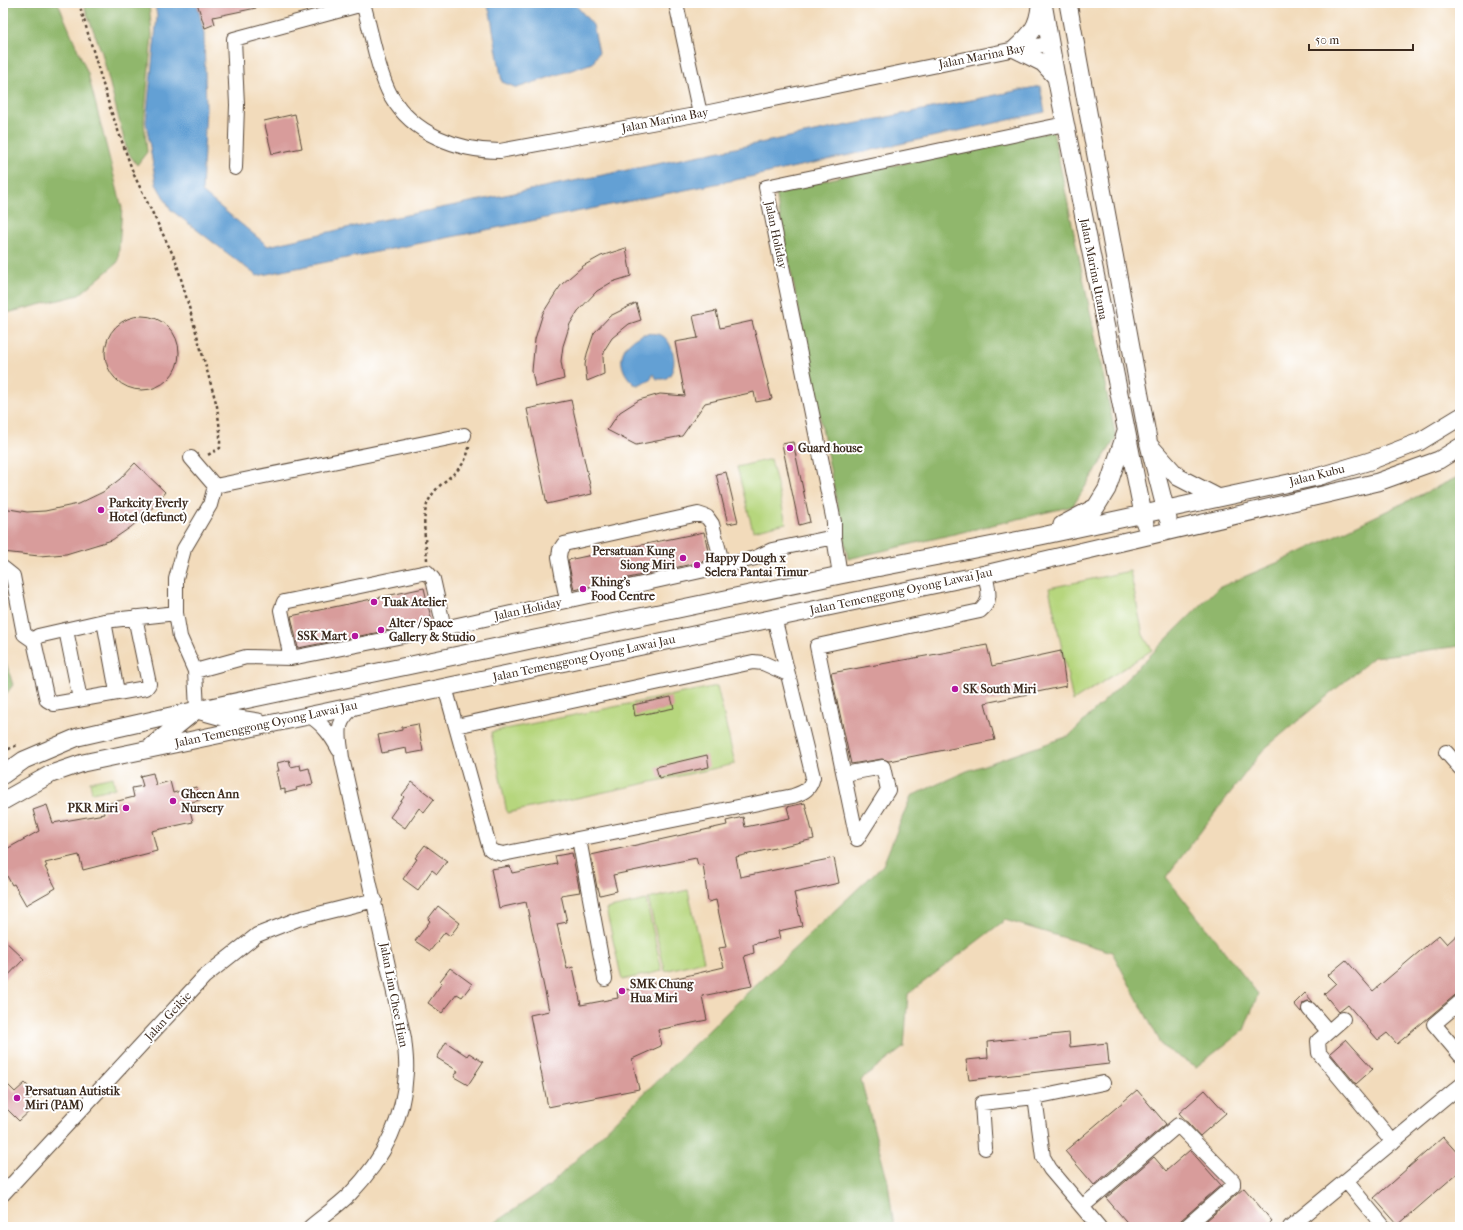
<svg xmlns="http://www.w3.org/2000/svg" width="1463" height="1230" font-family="'IM FELL French Canon',serif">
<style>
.green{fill:#b6d67d;stroke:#78804e}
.forest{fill:#90b76c;stroke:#667045}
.water{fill:#63a0d4;stroke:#4f6579}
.building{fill:#d89c9b}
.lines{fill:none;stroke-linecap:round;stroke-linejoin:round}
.minor-casing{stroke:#564536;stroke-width:16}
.major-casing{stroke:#564536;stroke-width:19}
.path{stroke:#564536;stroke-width:2.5;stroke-dasharray:3 3;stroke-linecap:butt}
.minor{stroke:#fff;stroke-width:14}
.major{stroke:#fff;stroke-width:17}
.poi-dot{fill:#b5179e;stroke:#fff;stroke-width:1.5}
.labels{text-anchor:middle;stroke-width:4;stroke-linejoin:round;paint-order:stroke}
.street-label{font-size:12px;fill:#3b2a1e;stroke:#fff}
.poi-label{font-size:12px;font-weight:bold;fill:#3b2a1e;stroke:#fff;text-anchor:start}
</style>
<rect width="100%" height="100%" fill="#fff"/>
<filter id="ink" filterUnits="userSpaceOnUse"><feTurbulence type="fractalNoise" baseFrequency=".025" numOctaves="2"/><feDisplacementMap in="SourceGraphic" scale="8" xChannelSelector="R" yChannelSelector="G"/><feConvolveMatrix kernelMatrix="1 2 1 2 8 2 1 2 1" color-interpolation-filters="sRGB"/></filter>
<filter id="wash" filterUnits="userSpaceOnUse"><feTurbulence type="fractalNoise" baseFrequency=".012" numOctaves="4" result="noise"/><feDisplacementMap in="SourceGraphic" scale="16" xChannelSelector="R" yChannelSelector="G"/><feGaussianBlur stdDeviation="0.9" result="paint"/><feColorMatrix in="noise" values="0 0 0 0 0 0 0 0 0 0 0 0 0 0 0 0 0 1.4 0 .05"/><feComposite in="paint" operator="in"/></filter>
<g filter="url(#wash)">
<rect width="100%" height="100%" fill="#f2dbbb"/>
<!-- green -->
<path class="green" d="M771 459 786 523 753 531 737 467Z
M1130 571 1143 635 1152 650 1073 701 1049 588Z
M717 686 735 764 507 813 491 732Z
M113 777 115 788 92 793 90 782Z
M688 890 704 961 665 971 648 899Z
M646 900 662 971 622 980 606 909Z"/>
<!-- forest -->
<path class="forest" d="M3 3H58L88 74 122 208 118 262 79 295 3 314Z
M83 3H149L152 35 144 122 147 152 137 165 127 151 102 53Z
M1053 131 1116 438 1073 506 848 559 775 191Z
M1460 476V646L1374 657 1263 750 1166 877 1258 994 1244 1030 1196 1067 1163 1047 1112 952 1005 920 908 994 904 1047 861 1080 888 1182 894 1227H488L548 1187 745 995 883 865 911 796 967 771 1069 736 1218 588 1286 559Z
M3 653 13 685 3 698Z"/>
<!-- water -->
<path class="water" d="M155 3H197L204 33 206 107 202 192 268 246 377 221 1040 86 1045 112 750 177 257 276 171 210 156 184 146 122 157 17Z
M485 3H574L593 25 599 52 593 63 517 88 502 82 490 12Z
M644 334C651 333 657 333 663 336 674 344 678 366 669 376 666 380 661 379 657 379L653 374 651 379 638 385 634 384C614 366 619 343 644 334Z"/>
<g id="blocks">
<!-- building -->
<path class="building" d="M197 3H256V8L213 17 215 24 205 28Z
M295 114 302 148 272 154 264 121Z
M626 248 631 276 612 282 597 291 578 311 570 324 563 346 561 361 564 379 535 387 532 371 535 339 543 313 555 294 562 284 583 266 601 256Z
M636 303 641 320 629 324 612 338 605 349 603 357 604 374 587 381 585 365 587 354 594 333 610 316Z
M716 311 720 328 752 321 772 399 756 402 754 392 705 403 682 436 636 445 607 430 620 412 639 400 660 394 685 396 675 342 698 338 693 316Z
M105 353a37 37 0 1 1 74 0a37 37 0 1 1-74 0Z
M571 400 592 494 547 504 527 409Z
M793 442 810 522 799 525 782 444Z
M135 463 165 492 150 511 131 527 112 540 66 554 39 556 3 552V508L27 512 45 511 78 504 103 492 120 479Z
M726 472 738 522 728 524 716 474Z
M704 532 710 560 574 590 568 560Z
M424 588 432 622 298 648 291 616Z
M987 645 992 666 1061 651 1066 686 985 703 995 740 889 761 882 759 851 764 831 673Z
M671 697 674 708 635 716 633 705Z
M418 724 423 751 407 754 406 748 382 753 378 735 402 730V727Z
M707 755 709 767 659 778 656 767Z
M289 760 291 767 300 765 301 770 309 768 313 784 296 788 297 790 285 793V789L280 790 276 771H279L277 763Z
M153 773 156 785 170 781 173 793 196 787 200 800 188 803 193 822 152 831 157 851 83 870 79 855 45 863 47 866 45 867 56 888 26 905 14 884 12 885 3 869V851L39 831 33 810 47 805 53 823 104 814 102 805 134 797 132 788 143 786 140 776Z
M412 782 434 799 424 812 419 808 405 828 390 817 404 797 402 795Z
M805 803 814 839 736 857 740 877 834 858 839 883 794 893 802 926 778 931 780 938 753 944 754 953 744 956 752 986 702 996 707 1020 658 1030 661 1046 632 1059 639 1089 548 1107 530 1015 549 1011 526 902 499 908 491 869 510 866 512 873 557 864 555 856 572 853 580 892 561 895 567 922 557 924 567 969 573 967 581 1005 618 998 617 992 724 967 719 948 726 947 716 900 708 902 703 864 698 865 696 858 613 875 617 891 600 895 598 888H597L591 855 727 825 726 821 743 817 745 827 790 818 787 807Z
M425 845 447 861 437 874 432 870 418 890 403 879 417 859 415 858Z
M438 906 460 923 450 936 445 932 430 951 415 941 430 921 428 919Z
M1460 932V991L1397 1044 1387 1033 1378 1040 1348 1005 1339 1012 1324 994 1336 983 1328 975 1346 960 1373 991 1439 935 1447 944Z
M3 939 24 959 3 981Z
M450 968 472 984 462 997 457 994 442 1013 428 1003 442 983 440 981Z
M1305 993 1313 1002 1308 1001 1303 1003 1301 1012 1294 1004Z
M1069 1033 1070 1047 1107 1043 1109 1064 969 1080 966 1060 988 1058 987 1042Z
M1346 1039 1373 1069 1356 1084 1330 1053Z
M446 1042 467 1056 469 1053 483 1062 468 1085 454 1077 458 1071 437 1058Z
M3 1080 15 1092 25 1083 35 1094 26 1103 32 1109 19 1121 3 1105Z
M1137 1090 1166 1124 1094 1185 1065 1151Z
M1205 1090 1226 1113 1200 1136 1179 1113Z
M1443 1137 1460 1156V1171L1398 1225 1374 1198Z
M1190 1150 1221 1185 1180 1221 1178 1227H1131L1106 1198 1154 1157 1166 1171Z
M1244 1188 1272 1221 1265 1227H1199Z"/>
</g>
</g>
<g filter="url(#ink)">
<use href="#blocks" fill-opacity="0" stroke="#564536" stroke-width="1"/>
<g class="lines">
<!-- minor casing -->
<g class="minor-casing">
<path id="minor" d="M363 3C371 30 378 73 391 96 413 134 458 151 500 151L700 114 1015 49 1050 44
M676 3 700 114
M235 168 237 105 234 39 363 4
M191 458 215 486
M215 486 464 435
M3 568 13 576 24 634 34 641 47 700 54 704 146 688 149 684 135 617
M840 575 834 537V522L766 187 1065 124
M567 601 559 557 560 550 564 544 698 514 707 517 712 524 723 566
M104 621 117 692
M66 630 80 699
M34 641 38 636 104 621 176 613
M291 658 281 610 284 602 427 572 433 579 444 628
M195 671 246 657 291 658 444 628 723 566 755 558 772 550 834 537
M445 687 490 849 495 852 503 854 793 796C805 792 810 789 813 777L774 617
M197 710 195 671 180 637 176 613V579L184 549 210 505 215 486
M308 715C323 724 331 735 339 750
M456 726 753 662 763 663 788 674
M1446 752 1460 768
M844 774 883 767 888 790 857 839
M579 839 605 979
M857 839 817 646 980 611C993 600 988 589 985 574
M1460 1002 1434 1024 1460 1055
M1309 1009 1328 1031
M1343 1019 1318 1041 1319 1053 1393 1142
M1035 1097 1043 1157 1050 1169 1099 1227
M985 1148 982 1103 1035 1097 1103 1083
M1346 1181 1384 1227
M3 1194 204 977 257 935 298 919 375 900
M1082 1207 1178 1125 1233 1181V1186L1186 1227
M310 1227C323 1216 338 1206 350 1194 383 1160 404 1119 406 1072 407 1061 405 1049 404 1038L342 758C339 731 334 724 356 705
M1290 1227 1460 1086"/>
</g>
<!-- major casing -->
<g class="major-casing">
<path id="major" d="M1043 3 1056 77 1145 524
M1068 3 1149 445 1168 519
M1040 6C1038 28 1030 35 1015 49L1043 63 1056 77
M1151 447 1178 477 1217 497
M1062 525 1096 507 1107 489 1126 432
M201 711 219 716 258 722
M152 746 194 712
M3 775 24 760 78 737 197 710 840 575 1041 536 1317 477 1370 461 1419 442 1460 417
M3 801 51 774 83 763 985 574 1378 482 1439 460 1460 447"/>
</g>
<!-- path -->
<path class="path" d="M79 3 110 108 134 175 176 261 217 406 220 431V448L206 456
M427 560C426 541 420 515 430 498 442 477 465 474 469 447
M3 752 19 744"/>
<!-- minor -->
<use href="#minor" class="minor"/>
<!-- major -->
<use href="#major" class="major"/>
</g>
</g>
<!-- markers -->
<g class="poi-dot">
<circle cx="790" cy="448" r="4"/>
<circle cx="101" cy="510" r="4"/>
<circle cx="683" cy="558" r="4"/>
<circle cx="697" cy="565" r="4"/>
<circle cx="583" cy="589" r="4"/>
<circle cx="374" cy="602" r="4"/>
<circle cx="381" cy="630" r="4"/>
<circle cx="355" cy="636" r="4"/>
<circle cx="955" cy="689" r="4"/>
<circle cx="173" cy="801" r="4"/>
<circle cx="126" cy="808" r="4"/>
<circle cx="622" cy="991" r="4"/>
<circle cx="17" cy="1098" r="4"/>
</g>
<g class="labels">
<!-- street labels -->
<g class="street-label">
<text transform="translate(982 56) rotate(-11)" y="4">Jalan Marina Bay</text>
<text transform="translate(665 120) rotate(-11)" y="4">Jalan Marina Bay</text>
<text transform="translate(776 235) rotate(78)" y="4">Jalan Holiday</text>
<text transform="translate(1094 269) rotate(79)" y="4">Jalan Marina Utama</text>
<text transform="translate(1317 475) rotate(-14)" y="4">Jalan Kubu</text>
<text transform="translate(901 591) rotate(-12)" y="4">Jalan Temenggong Oyong Lawai Jau</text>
<text transform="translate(528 609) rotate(-12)" y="4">Jalan Holiday</text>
<text transform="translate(584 658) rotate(-12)" y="4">Jalan Temenggong Oyong Lawai Jau</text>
<text transform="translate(266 724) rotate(-12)" y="4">Jalan Temenggong Oyong Lawai Jau</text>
<text transform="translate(394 995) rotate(79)" y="4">Jalan Lim Chee Hian</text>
<text transform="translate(168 1016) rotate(-47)" y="4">Jalan Geikie</text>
</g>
<!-- poi labels -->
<g class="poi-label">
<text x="798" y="452">Guard house</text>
<text x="109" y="507">Parkcity Everly<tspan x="109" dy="14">Hotel (defunct)</tspan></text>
<text x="675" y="555" text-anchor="end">Persatuan Kung<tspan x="675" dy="14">Siong Miri</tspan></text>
<text x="705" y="562">Happy Dough x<tspan x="705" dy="14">Selera Pantai Timur</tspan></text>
<text x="591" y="586">Khing's<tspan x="591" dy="14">Food Centre</tspan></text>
<text x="382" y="606">Tuak Atelier</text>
<text x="389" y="627">Alter / Space<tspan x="389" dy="14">Gallery &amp; Studio</tspan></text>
<text x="347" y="640" text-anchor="end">SSK Mart</text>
<text x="963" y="693">SK South Miri</text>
<text x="181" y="798">Gheen Ann<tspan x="181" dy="14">Nursery</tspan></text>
<text x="118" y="812" text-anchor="end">PKR Miri</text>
<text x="630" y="988">SMK Chung<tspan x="630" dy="14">Hua Miri</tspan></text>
<text x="25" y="1095">Persatuan Autistik<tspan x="25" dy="14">Miri (PAM)</tspan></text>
</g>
</g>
<!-- margin -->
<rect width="1463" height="1230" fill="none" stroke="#fff" stroke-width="16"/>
<!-- scale -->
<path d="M1309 44v6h104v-6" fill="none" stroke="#3b2a1e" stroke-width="2"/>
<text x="1315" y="44" font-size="12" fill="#3b2a1e" stroke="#ffffff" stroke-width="3" paint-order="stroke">50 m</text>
</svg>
